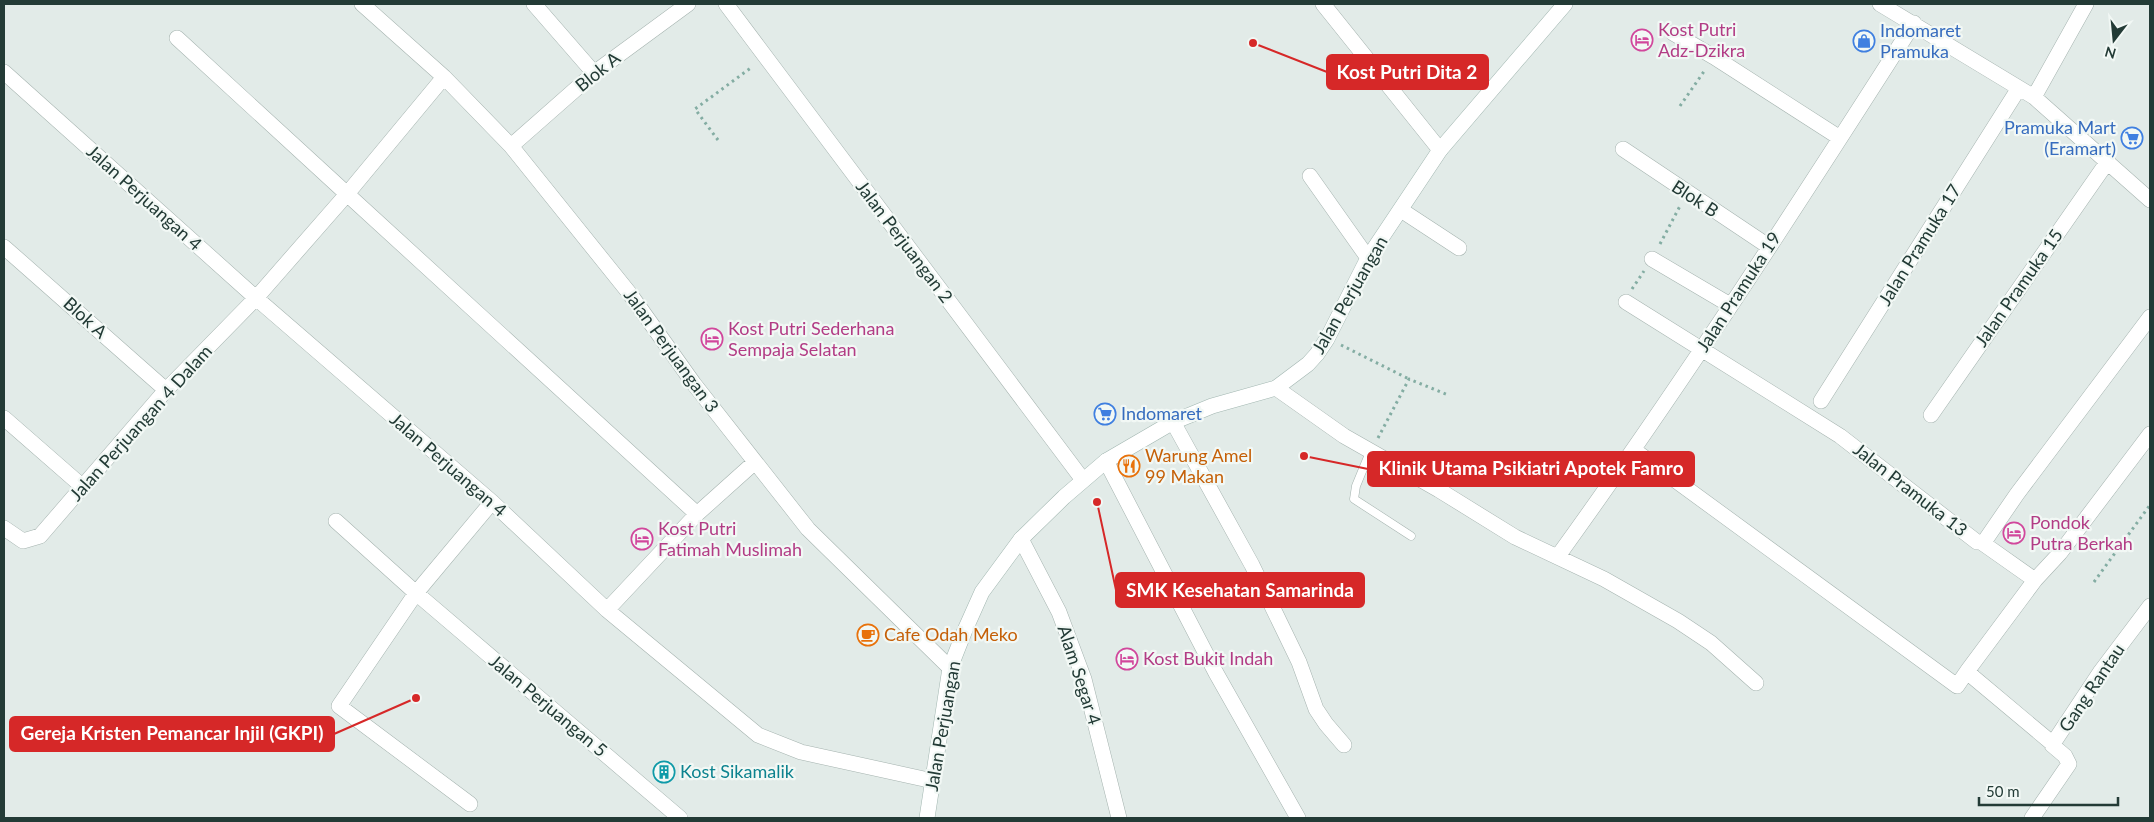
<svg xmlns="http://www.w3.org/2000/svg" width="2154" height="822" font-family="Lato,sans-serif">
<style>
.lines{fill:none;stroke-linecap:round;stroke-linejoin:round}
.lane-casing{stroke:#a5b3af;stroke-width:9}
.street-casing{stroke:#a5b3af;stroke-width:16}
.secondary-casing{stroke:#a1b6b0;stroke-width:16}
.path{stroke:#84ada3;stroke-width:3;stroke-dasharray:2.5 4;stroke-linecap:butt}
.lane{stroke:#fff;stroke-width:8}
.street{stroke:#fff;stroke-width:15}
.secondary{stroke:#fff;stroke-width:15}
.labels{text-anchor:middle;stroke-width:4.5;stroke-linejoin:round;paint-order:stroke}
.hotel-label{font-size:18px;fill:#b23c85;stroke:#f2f8f5;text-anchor:start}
.shop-label{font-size:18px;fill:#366cbe;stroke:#f2f8f5;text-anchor:start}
.street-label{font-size:18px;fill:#233b36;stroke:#f2f8f5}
.food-label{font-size:18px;fill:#c56008;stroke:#f2f8f5;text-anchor:start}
.culture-label{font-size:18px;fill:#0d838f;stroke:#f2f8f5;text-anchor:start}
.leader{fill:none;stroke:#d62828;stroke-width:2}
.callout-dot{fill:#d62828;stroke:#f2f8f5;stroke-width:2}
.callout{fill:#d62828;stroke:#d62828;stroke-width:2}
.callout-label{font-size:19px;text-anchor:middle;font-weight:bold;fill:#fff}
</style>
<rect width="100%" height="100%" fill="#e2ebe8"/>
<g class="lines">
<!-- lane casing -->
<g class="lane-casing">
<path id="lane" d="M1370 452 1356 486 1354 499 1411 536"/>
</g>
<!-- street casing -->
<g class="street-casing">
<path id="street" d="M362 4 444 77 511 146 630 294 694 384 808 529 950 668
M534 4 594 73
M726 4 1083 480
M1323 4 1440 150
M1880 4 2034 97 2150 200
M1673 33 1714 57 1840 138
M4 72 256 298 492 502 607 610 758 735 801 752 933 781
M444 77 347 194 697 514
M2034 97 2086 4
M511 146 594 73 688 4
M1623 149 1768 246
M1310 176 1368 258
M1401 210 1459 248
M4 247 166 390
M1652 259 1730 305
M1626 302 1840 436 1977 542H1984L2017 494 2150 317
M1276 388 1344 436 1439 490 1515 537 1604 579 1678 621 1711 643 1756 683
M1821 401 2019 88
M1931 415 2108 161
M4 418 83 487
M1173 422 1252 565 1299 662 1316 709 1326 724 1344 745
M1634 450 1957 686 1968 670
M1106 461 1216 673 1298 818
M336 521 416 593 680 818
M4 528 23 541 40 536 166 390 256 298 347 194 177 38
M1021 539 1059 612 1084 679 1119 818
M1981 542 2035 580
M1558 556C1683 383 1799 203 1914 23
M607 610 697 514 755 462
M2053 744 1973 677 1968 670 2035 580 2060 553 2150 434
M470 804 339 706 416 593 492 502
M2032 818 2069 764 2065 756 2052 745 2101 671 2150 606"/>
</g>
<!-- secondary casing -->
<g class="secondary-casing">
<path id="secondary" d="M927 818 950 668 965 630 982 592 1021 539 1064 497 1106 461 1173 422 1212 406 1276 388 1308 364 1317 354 1327 339 1368 258 1440 150 1565 4"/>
</g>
<!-- path -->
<path class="path" d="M1680 106 1705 70
M718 140 695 109 752 67
M1660 244 1680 206
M1632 289 1644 271
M1341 345 1409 379
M1378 438 1409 379 1448 395
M2094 582 2150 505"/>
<!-- lane -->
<use href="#lane" class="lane"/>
<!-- street -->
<use href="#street" class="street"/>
<!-- secondary -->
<use href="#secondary" class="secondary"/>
</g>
<!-- icons -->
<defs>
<g id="hotel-ring" transform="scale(1.125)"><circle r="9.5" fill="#f2f8f5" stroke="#d1479c" stroke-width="1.5"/><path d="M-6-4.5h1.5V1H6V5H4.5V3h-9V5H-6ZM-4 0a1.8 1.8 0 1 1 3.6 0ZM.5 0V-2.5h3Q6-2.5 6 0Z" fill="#d1479c"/></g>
<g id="shop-ring" transform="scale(1.125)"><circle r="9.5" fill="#f2f8f5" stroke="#3f7fe0" stroke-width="1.5"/><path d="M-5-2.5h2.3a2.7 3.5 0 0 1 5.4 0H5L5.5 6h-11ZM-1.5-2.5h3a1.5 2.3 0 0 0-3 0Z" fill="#3f7fe0"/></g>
<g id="supermarket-ring" transform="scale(1.125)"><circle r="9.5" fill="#f2f8f5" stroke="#3f7fe0" stroke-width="1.5"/><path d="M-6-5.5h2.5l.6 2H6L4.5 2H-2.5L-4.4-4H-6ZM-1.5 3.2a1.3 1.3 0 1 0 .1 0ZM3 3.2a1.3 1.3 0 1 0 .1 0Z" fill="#3f7fe0"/></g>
<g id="restaurant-ring" transform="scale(1.125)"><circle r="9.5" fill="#f2f8f5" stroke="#e8710a" stroke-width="1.5"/><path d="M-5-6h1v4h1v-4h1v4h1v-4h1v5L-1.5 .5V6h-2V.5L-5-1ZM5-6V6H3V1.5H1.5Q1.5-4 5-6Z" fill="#e8710a"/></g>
<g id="cafe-ring" transform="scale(1.125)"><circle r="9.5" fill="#f2f8f5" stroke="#e8710a" stroke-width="1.5"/><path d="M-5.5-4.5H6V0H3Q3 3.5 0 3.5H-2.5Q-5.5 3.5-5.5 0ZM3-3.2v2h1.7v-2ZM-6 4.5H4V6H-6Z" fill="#e8710a"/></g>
<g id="building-ring" transform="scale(1.125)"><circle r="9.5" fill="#f2f8f5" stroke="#0f9aa8" stroke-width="1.5"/><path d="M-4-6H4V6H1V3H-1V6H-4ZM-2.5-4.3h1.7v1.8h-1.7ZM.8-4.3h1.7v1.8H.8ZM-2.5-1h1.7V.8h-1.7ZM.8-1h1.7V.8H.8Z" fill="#0f9aa8"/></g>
</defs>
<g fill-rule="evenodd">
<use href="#hotel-ring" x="1642" y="40"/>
<use href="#shop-ring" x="1864" y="41"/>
<use href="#supermarket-ring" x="2132" y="138"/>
<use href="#hotel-ring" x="712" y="339"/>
<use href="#supermarket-ring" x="1105" y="414"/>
<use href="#restaurant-ring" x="1129" y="466"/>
<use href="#hotel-ring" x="2014" y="533"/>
<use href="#hotel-ring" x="642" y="539"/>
<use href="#cafe-ring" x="868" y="635"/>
<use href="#hotel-ring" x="1127" y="659"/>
<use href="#building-ring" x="664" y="772"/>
</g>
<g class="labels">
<!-- hotel labels -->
<g class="hotel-label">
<text x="1658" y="36">Kost Putri<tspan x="1658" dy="21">Adz-Dzikra</tspan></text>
<text x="728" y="335">Kost Putri Sederhana<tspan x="728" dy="21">Sempaja Selatan</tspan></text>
<text x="2030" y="529">Pondok<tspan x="2030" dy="21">Putra Berkah</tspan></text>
<text x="658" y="535">Kost Putri<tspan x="658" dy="21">Fatimah Muslimah</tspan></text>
<text x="1143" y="665">Kost Bukit Indah</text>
</g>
<!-- shop labels -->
<g class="shop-label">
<text x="1880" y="37">Indomaret<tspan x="1880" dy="21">Pramuka</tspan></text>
<text x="2116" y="134" text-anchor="end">Pramuka Mart<tspan x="2116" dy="21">(Eramart)</tspan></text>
<text x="1121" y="420">Indomaret</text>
</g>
<!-- street labels -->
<g class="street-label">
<text transform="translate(598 72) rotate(-39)" y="6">Blok A</text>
<text transform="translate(144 198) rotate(42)" y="6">Jalan Perjuangan 4</text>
<text transform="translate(1695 199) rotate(33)" y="6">Blok B</text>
<text transform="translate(904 242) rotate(53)" y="6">Jalan Perjuangan 2</text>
<text transform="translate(1920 245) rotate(-58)" y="6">Jalan Pramuka 17</text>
<text transform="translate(2019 288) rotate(-55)" y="6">Jalan Pramuka 15</text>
<text transform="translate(1739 292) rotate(-57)" y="6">Jalan Pramuka 19</text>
<text transform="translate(1350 295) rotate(-60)" y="6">Jalan Perjuangan</text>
<text transform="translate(85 318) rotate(42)" y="6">Blok A</text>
<text transform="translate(671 351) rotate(54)" y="6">Jalan Perjuangan 3</text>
<text transform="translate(141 423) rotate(-48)" y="6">Jalan Perjuangan 4 Dalam</text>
<text transform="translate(448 465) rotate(41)" y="6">Jalan Perjuangan 4</text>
<text transform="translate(1910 490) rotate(38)" y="6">Jalan Pramuka 13</text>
<text transform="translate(1079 675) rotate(72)" y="6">Alam Segar 4</text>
<text transform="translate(2092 688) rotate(-56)" y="6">Gang Rantau</text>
<text transform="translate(548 706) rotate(40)" y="6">Jalan Perjuangan 5</text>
<text transform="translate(943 726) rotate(-80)" y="6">Jalan Perjuangan</text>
</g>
<!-- food labels -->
<g class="food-label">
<text x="1145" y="462">Warung Amel<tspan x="1145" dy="21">99 Makan</tspan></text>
<text x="884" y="641">Cafe Odah Meko</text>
</g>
<!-- culture labels -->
<g class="culture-label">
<text x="680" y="778">Kost Sikamalik</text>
</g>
</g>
<!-- callouts -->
<path class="leader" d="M1253 43L1327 72M1304 456L1368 469M1097 502L1116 590M416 698L334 734"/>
<g class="callout-dot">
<circle cx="1253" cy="43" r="5"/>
<circle cx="1304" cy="456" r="5"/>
<circle cx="1097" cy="502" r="5"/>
<circle cx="416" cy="698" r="5"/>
</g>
<g class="callout">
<rect x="1327" y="55" width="161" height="34" rx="5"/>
<rect x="1368" y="452" width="326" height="34" rx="5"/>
<rect x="1116" y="573" width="248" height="34" rx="5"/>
<rect x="10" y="717" width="324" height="34" rx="5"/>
</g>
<g class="callout-label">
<text x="1407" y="79">Kost Putri Dita 2</text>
<text x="1531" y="475">Klinik Utama Psikiatri Apotek Famro</text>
<text x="1240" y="597">SMK Kesehatan Samarinda</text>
<text x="172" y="740">Gereja Kristen Pemancar Injil (GKPI)</text>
</g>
<!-- border -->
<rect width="2154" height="822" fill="none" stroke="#233b36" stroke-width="10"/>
<!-- north arrow -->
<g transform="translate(2114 40) rotate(196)" stroke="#f2f8f5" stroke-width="4" paint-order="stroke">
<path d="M0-4L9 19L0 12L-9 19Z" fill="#233b36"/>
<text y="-8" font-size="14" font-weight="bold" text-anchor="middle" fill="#233b36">N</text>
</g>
<!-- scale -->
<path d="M1979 797v8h139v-8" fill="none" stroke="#233b36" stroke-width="2.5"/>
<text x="1986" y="797" font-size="15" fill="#233b36" stroke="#f2f8f5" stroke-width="4" paint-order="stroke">50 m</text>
</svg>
